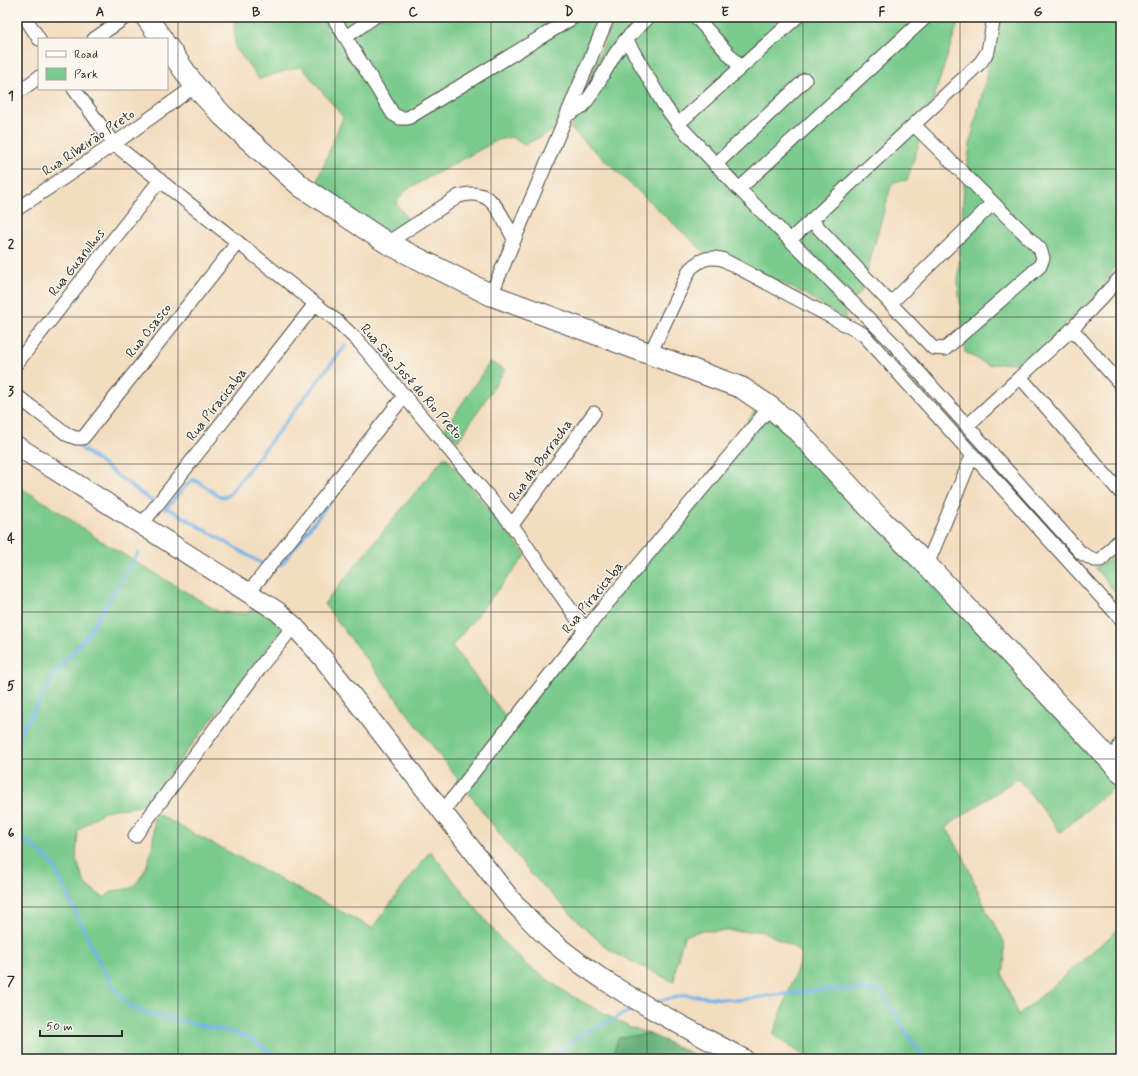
<svg xmlns="http://www.w3.org/2000/svg" width="1138" height="1076" font-family="Mynerve,sans-serif">
<style>
.green{fill:#7acb8d;stroke:#527b5c}
.forest{fill:#63af78;stroke:#476d52}
.lines{fill:none;stroke-linecap:round;stroke-linejoin:round}
.stream{stroke:#77b5ea;stroke-width:3.5}
.street-casing{stroke:#494641;stroke-width:15}
.secondary-casing{stroke:#494641;stroke-width:21}
.primary-casing{stroke:#494641;stroke-width:23}
.street{stroke:#fff;stroke-width:13}
.secondary{stroke:#fff;stroke-width:19}
.primary{stroke:#fff;stroke-width:21}
.grid{fill:none;stroke:#2b2b2b;stroke-width:1;stroke-opacity:0.55}
.labels{text-anchor:middle;stroke-width:3;stroke-linejoin:round;paint-order:stroke}
.street-label{font-size:14px;fill:#2b2b2b;stroke:#fbf7ec}
.neatline{fill:none;stroke:#2b2b2b;stroke-width:1.5}
.grid-label{font-size:13px;text-anchor:middle;font-weight:bold;fill:#2b2b2b}
</style>
<rect width="100%" height="100%" fill="#fbf7ec"/>
<filter id="ink" filterUnits="userSpaceOnUse"><feTurbulence type="fractalNoise" baseFrequency=".025" numOctaves="2"/><feDisplacementMap in="SourceGraphic" scale="8" xChannelSelector="R" yChannelSelector="G"/><feConvolveMatrix kernelMatrix="1 2 1 2 8 2 1 2 1" color-interpolation-filters="sRGB"/></filter>
<filter id="wash" filterUnits="userSpaceOnUse"><feTurbulence type="fractalNoise" baseFrequency=".012" numOctaves="4" result="noise"/><feDisplacementMap in="SourceGraphic" scale="16" xChannelSelector="R" yChannelSelector="G"/><feGaussianBlur stdDeviation="0.9" result="paint"/><feColorMatrix in="noise" values="0 0 0 0 0 0 0 0 0 0 0 0 0 0 0 0 0 1.4 0 .05"/><feComposite in="paint" operator="in"/></filter>
<g filter="url(#wash)">
<rect width="100%" height="100%" fill="#f3ddbf"/>
<!-- green -->
<path class="green" d="M234 17H600L554 130 524 145 511 137 498 140 406 190 396 203 411 224 384 236 314 189 343 117 301 66 259 79 235 47Z
M615 17H960L907 180 894 182 891 186 861 292 856 298 847 299 845 319 805 294 725 256 705 253 570 128Z
M1002 17H1121V253L1108 280 1100 291 1028 361 988 365 965 352 958 284 964 184 971 139 997 32Z
M490 362 505 370 458 441 444 430Z
M757 408 802 433 1121 782 1060 832 1018 778 946 827 963 856 987 912 1004 941 1005 958 1003 975 1018 1016 1121 927V1051L1091 1059H809L773 1035 802 955 794 947 762 931H699L684 936 676 966 674 982 612 952 588 931 529 872 324 604 445 456 526 555 452 646 509 721 676 516Z
M17 485 64 515 98 539 219 612 246 614 262 603 283 629 145 804C135 808 125 808 114 809 99 812 89 822 78 831L76 859 85 884 104 898C107 895 111 892 114 891 120 889 128 890 132 887 149 873 156 840 153 820L157 814 372 928 430 851 503 942 527 965 568 994 631 1028 650 1034 618 1038 612 1059H17Z
M1121 548V599L1095 568 1114 557Z"/>
<!-- forest -->
<path class="forest" d="M650 1034 704 1059H612L618 1038Z"/>
<g class="lines">
<!-- stream -->
<path class="stream" d="M73 442 154 503
M160 506 173 511 266 566
M165 509C174 501 184 485 193 480L199 482 220 497 228 496 345 346
M274 567 282 564 348 478
M17 737 45 693 55 673 88 634 138 553
M17 834 40 852 54 866 94 952 114 987 129 1005 145 1013 239 1034 253 1040 279 1059
M653 1002 686 995 736 1000 827 989 881 991 915 1046 926 1059
M549 1059 579 1036 636 1008"/>
</g>
</g>
<g filter="url(#ink)">
<g class="lines">
<!-- street casing -->
<g class="street-casing">
<path id="street" d="M25 17 39 39
M333 17 393 114 400 118H408L574 17
M696 17 740 67
M346 37 374 17
M94 39 126 17
M626 39 664 105 678 124 739 189 892 342 1081 553 1094 560H1101L1121 538
M74 89 114 144 337 321 360 343 512 525 585 630
M17 93 39 77
M567 115 583 106 593 92 615 54 626 39 649 17
M678 124 797 17
M715 165 805 80
M739 189 926 17
M17 209 114 144 195 86
M811 220 933 348 945 349 1040 266 1043 258 1040 249 914 125
M790 240 981 62 988 51 994 17
M387 243 459 196C493 186 500 214 514 239
M491 295 608 17
M891 303 993 203
M1072 329 1121 385
M650 354 690 269C701 259 708 256 722 259L863 334 1121 619
M17 363 160 180
M1021 378 1121 493
M17 396 68 435 76 438H83L238 242
M967 426 1072 329 1121 277
M142 524 315 304
M512 525 594 413
M927 565 972 456
M249 592 405 395
M1112 763 1121 743
M443 811 585 630 770 407
M135 836 265 661 294 626"/>
</g>
<!-- secondary casing -->
<g class="secondary-casing">
<path id="secondary" d="M17 446 277 611 294 626 322 657 512 901C523 912 534 925 546 936 603 987 676 1022 744 1059"/>
</g>
<!-- primary casing -->
<g class="primary-casing">
<path id="primary" d="M146 17 162 39
M167 46 195 86 223 116 260 150 302 187 387 243 491 295 742 388 770 407 795 428 881 520 927 565 1121 772"/>
</g>
<!-- street -->
<use href="#street" class="street"/>
<!-- secondary -->
<use href="#secondary" class="secondary"/>
<!-- primary -->
<use href="#primary" class="primary"/>
</g>
</g>
<!-- grid -->
<path class="grid" d="M178 17V1059M335 17V1059M491 17V1059M647 17V1059M803 17V1059M960 17V1059M17 169H1121M17 317H1121M17 464H1121M17 612H1121M17 759H1121M17 907H1121"/>
<g class="labels">
<!-- street labels -->
<g class="street-label">
<text transform="translate(88 142) rotate(-34)" y="5">Rua Ribeirão Preto</text>
<text transform="translate(76 262) rotate(-52)" y="5">Rua Guarulhos</text>
<text transform="translate(148 330) rotate(-52)" y="5">Rua Osasco</text>
<text transform="translate(412 381) rotate(49)" y="5">Rua São José do Rio Preto</text>
<text transform="translate(216 404) rotate(-52)" y="5">Rua Piracicaba</text>
<text transform="translate(540 460) rotate(-54)" y="5">Rua da Borracha</text>
<text transform="translate(592 597) rotate(-51)" y="5">Rua Piracicaba</text>
</g>
</g>
<!-- margin -->
<rect width="1138" height="1076" fill="none" stroke="#fbf7ec" stroke-width="44"/>
<!-- legend -->
<rect x="38" y="38" width="130" height="52" fill="#fbf7ec" stroke="#a8a59f"/>
<rect x="46" y="51" width="20" height="6" fill="#ffffff" stroke="#a8a59f"/>
<text x="74" y="58" font-size="12" fill="#2b2b2b">Road</text>
<rect x="46" y="68" width="20" height="12" fill="#7acb8d" stroke="#a8a59f"/>
<text x="74" y="78" font-size="12" fill="#2b2b2b">Park</text>
<!-- scale -->
<path d="M40 1030v6h82v-6" fill="none" stroke="#2b2b2b" stroke-width="2"/>
<text x="46" y="1030" font-size="12" fill="#2b2b2b" stroke="#fbf7ec" stroke-width="3" paint-order="stroke">50 m</text>
<rect x="22" y="22" width="1094" height="1032" class="neatline"/>
<g class="grid-label">
<text x="100" y="16">A</text>
<text x="256" y="16">B</text>
<text x="413" y="16">C</text>
<text x="569" y="16">D</text>
<text x="725" y="16">E</text>
<text x="882" y="16">F</text>
<text x="1038" y="16">G</text>
<text x="11" y="100">1</text>
<text x="11" y="248">2</text>
<text x="11" y="395">3</text>
<text x="11" y="543">4</text>
<text x="11" y="690">5</text>
<text x="11" y="837">6</text>
<text x="11" y="985">7</text>
</g>
</svg>
